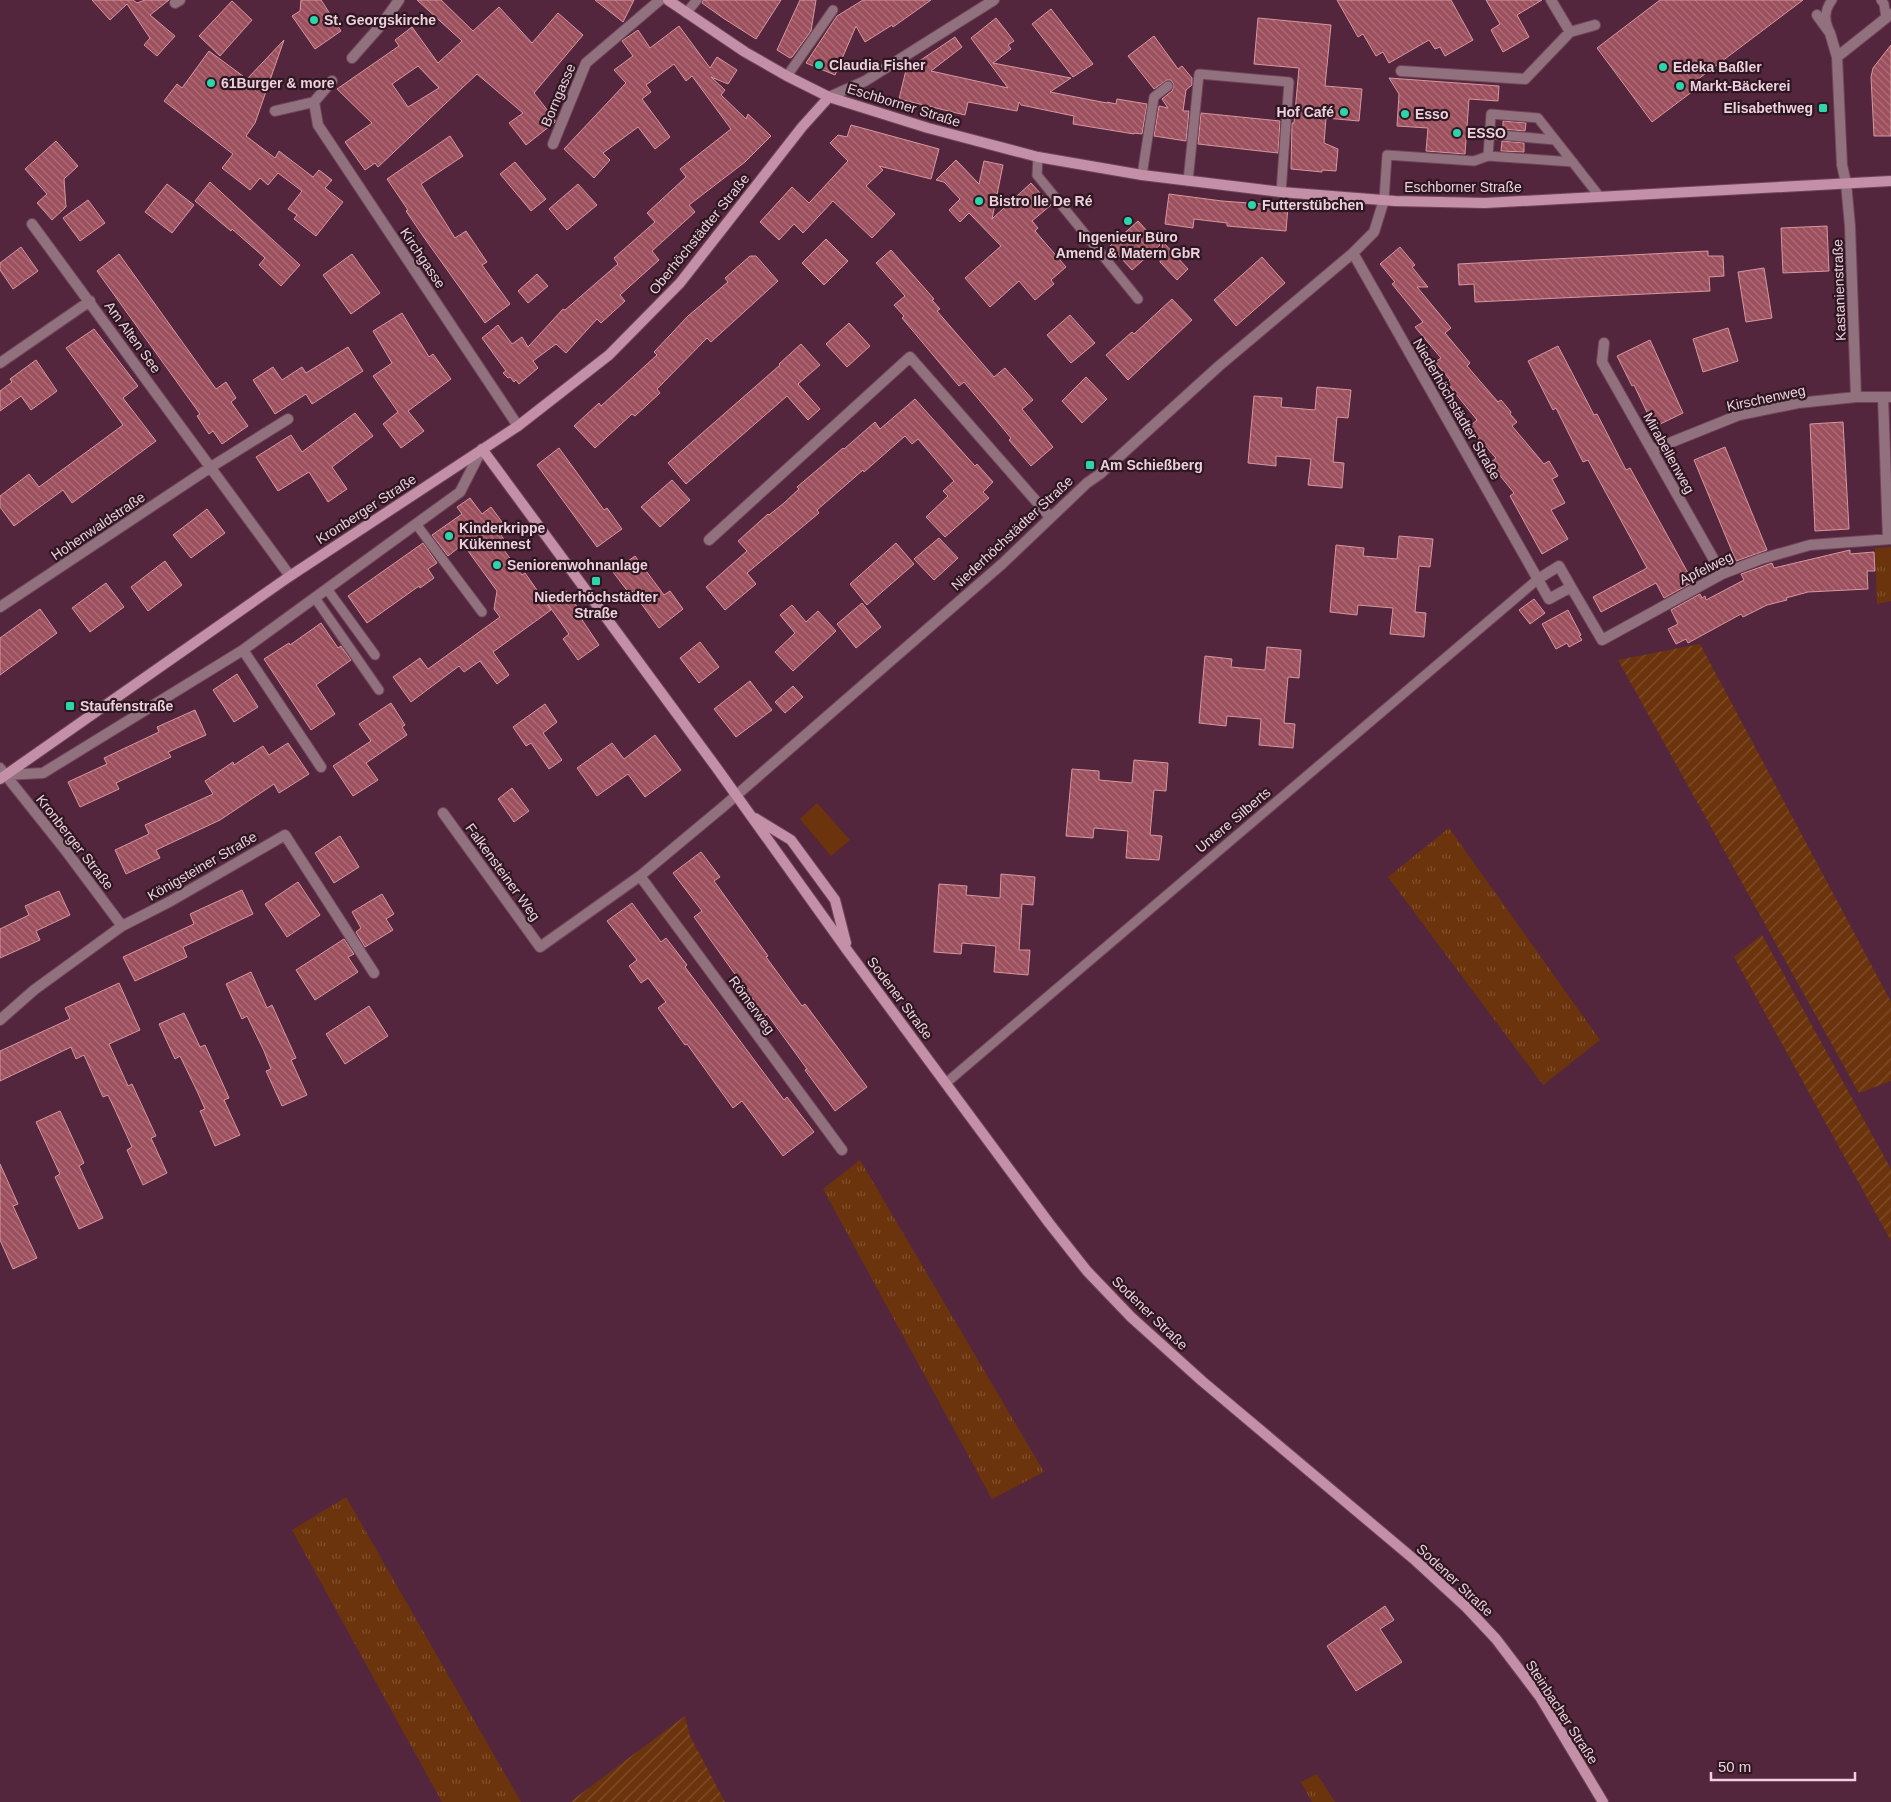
<svg xmlns="http://www.w3.org/2000/svg" width="1891" height="1802" font-family="Arial,sans-serif">
<style>
.grass{fill:url(#grass-tufts)}
.garden{fill:url(#garden-furrows)}
.pitch{fill:#6b340c}
.building{fill:url(#building-back-hatch);stroke:#d6979f;fill-rule:evenodd}
.lines{fill:none;stroke-linecap:round;stroke-linejoin:round}
.lane-casing{stroke:#70455a;stroke-width:11}
.street-casing{stroke:#70455a;stroke-width:12}
.secondary-casing{stroke:#70455a;stroke-width:12}
.lane{stroke:#92717f;stroke-width:9}
.street{stroke:#92717f;stroke-width:10}
.secondary{stroke:#c490a7;stroke-width:10}
.poi-dot{fill:#2dd5ab;stroke:#2d1721;stroke-width:2}
.labels{text-anchor:middle;stroke-width:4.5;stroke-linejoin:round;paint-order:stroke}
.poi-label{font-size:14px;font-weight:bold;fill:#efd0dd;stroke:#2d1721;text-anchor:start}
.street-label{font-size:14px;fill:#efd0dd;stroke:#2d1721}
</style>
<defs>
<pattern id="grass-tufts" width="24" height="20" patternUnits="userSpaceOnUse" patternTransform="scale(1.25)"><rect width="24" height="20" fill="#6b340c"/><path d="M3 7l-1-3M5 7V3M7 7l1-3M15 17l-1-3M17 17v-4M19 17l1-3" fill="none" stroke="#80502f"/></pattern>
<pattern id="garden-furrows" width="10" height="10" patternUnits="userSpaceOnUse" patternTransform="scale(1.25)"><rect width="10" height="10" fill="#6b340c"/><path d="M-1 1l2-2M0 10L10 0M9 11l2-2" fill="none" stroke="#80502f"/></pattern>
<pattern id="building-back-hatch" width="6" height="6" patternUnits="userSpaceOnUse" patternTransform="scale(1.25)"><rect width="6" height="6" fill="#9c4f5c"/><path d="M-1 5l2 2M0 0l6 6M5-1l2 2" fill="none" stroke="#af6f7b"/></pattern>
</defs>
<rect width="100%" height="100%" fill="#54263d"/>
<!-- grass -->
<path class="grass" d="M1891 547V601L1877 604 1875 548Z
M1449 828 1600 1040 1543 1085 1388 877Z
M860 1160 1044 1472 992 1499 823 1189Z
M346 1497 521 1802H442L292 1530Z
M1317 1774 1335 1802H1312L1301 1782Z"/>
<!-- garden -->
<path class="garden" d="M1700 644 1891 1002V1081L1859 1093 1618 660Z
M1762 935 1891 1169V1241L1734 957Z
M685 1716 690 1736 725 1802H570Z"/>
<!-- pitch -->
<path class="pitch" d="M817 803 850 840 831 856 800 819Z"/>
<!-- building -->
<path class="building" d="M92 0H133L137 3 145 0H169L150 15 175 36 157 56 144 45 150 38 127 4 110 20Z
M301 0H321L341 31 315 49 292 16 300 11Z
M417 0H441L473 31 499 7 532 43 558 13 583 35 534 93 555 120V122L526 145 509 123 523 113 477 74 378 167 375 163 365 170 345 142 372 123 337 89 399 46 395 40 412 27 438 63 462 41ZM418 66 439 88 408 107 392 84Z
M595 0H634L623 22Z
M703 0H781L756 39 723 18 702 3Z
M800 0H816L811 31 792 57 790 58 777 50Z
M863 0H931L893 27 892 25 865 42 856 26 835 75 806 63 837 16Z
M1337 0H1451L1473 40 1445 56 1440 47 1435 49 1429 40 1389 63 1383 52 1376 56 1363 34 1358 37Z
M1486 0H1542L1517 15 1529 37 1503 52 1491 30 1500 24Z
M1660 0H1803L1693 83 1697 88 1652 122 1597 48Z
M232 1 252 20 220 56 199 36Z
M1051 9 1093 64 1073 77 1032 24Z
M996 18 1014 41 1008 45 1011 49 993 63 1071 78 1050 92 1107 103V102L1116 104 1117 99 1147 104 1142 134 1134 133V134L1073 124 1074 116 1021 105 1019 102 1017 111 968 102 965 115 899 99 906 70 955 37 962 47 931 71 1008 88 971 38Z
M1258 18 1331 25 1325 86 1362 89 1359 121 1326 118 1324 143 1338 149 1336 171 1322 170V172L1291 169 1292 123H1294L1299 68 1254 64Z
M679 26 710 68 717 57 737 70 728 84 711 77 725 90 721 95 746 119 748 114 771 136 745 162 689 205 695 212 652 251 659 260 620 295 625 301 601 323 597 319 566 353 556 344 533 361 538 368 519 384 516 380 514 382 510 377 508 378 503 373 506 371 482 338 498 325 512 344 522 337 528 347 563 309 565 310 618 264 614 258 655 222 647 213 686 177 680 169 731 129 692 76 686 81 674 64 646 85 651 92 642 99 670 137 655 149 638 127 603 153 610 160 594 178 564 149 626 83 614 70 633 56 622 41 638 30 650 48Z
M1154 36 1178 69 1182 66 1192 78V85L1186 90 1183 111H1189L1186 141 1154 136 1159 106 1168 108 1162 99 1172 91 1174 85 1171 80H1167L1154 89 1128 56Z
M284 40 255 123 246 136 275 158 279 151 313 177 319 170 332 180 325 188 343 202 316 236 294 219 297 215 288 209 302 191 278 173 268 185 260 178 250 190 222 168 233 154 164 101 177 84 182 88 209 51 247 79Z
M1891 45V136H1874L1871 77 1873 68Z
M1389 78 1499 86 1498 101 1469 99 1465 154 1426 151 1428 128 1397 126 1399 94Z
M1201 113 1280 121 1278 153 1198 144Z
M1503 121 1526 123 1525 131 1503 129Z
M851 125 939 149 931 179 879 166 883 170 866 186 895 214 872 238 833 201 803 233 794 224 779 240 760 222 792 187 809 203 848 161 830 143 838 135 847 137Z
M450 136 463 156 421 184 455 238 466 231 487 262 482 265 510 304 485 323 423 236 406 211 408 210 387 179Z
M56 141 78 166 64 179 66 207 52 220 37 203 47 194 25 169Z
M1502 141 1524 143V152L1501 151Z
M956 160 979 184 984 161 1003 165 992 219 1031 183 1051 205 1032 221 1038 228 1035 231 1066 267 1051 280 1054 284 1035 300 1019 281 990 307 965 278 1001 246 969 213 960 222 949 210 960 199 944 182 936 180Z
M515 162 546 199 531 211 500 174Z
M210 182 300 265 281 286 259 265 265 258 232 229 231 231 195 201Z
M167 184 194 205 172 233 145 212Z
M578 184 597 205 567 230 549 209Z
M1169 194 1222 201 1288 206 1286 231 1227 226V223L1194 219 1193 228 1165 224Z
M88 200 105 223 80 241 63 218Z
M1138 221 1160 245 1132 270 1110 246Z
M1827 226 1829 271 1783 273 1781 228Z
M826 239 848 261 824 285 802 263Z
M1163 242 1188 269 1177 280 1160 262Z
M21 247 38 271 13 289 0 270V263Z
M1400 247 1415 265 1412 267 1428 287H1417L1451 328 1445 333 1470 363 1467 366 1498 402 1501 400 1511 412 1510 414 1517 422 1512 426 1544 464 1549 461 1558 476 1552 479 1565 503 1551 510 1568 539 1542 554 1510 496 1514 493 1490 463 1496 458 1474 434 1470 426 1477 420 1447 383 1450 380 1435 362 1441 358 1415 327 1423 322 1392 284 1395 282 1380 264Z
M891 250 934 299 932 300 940 309 937 311 994 377 1005 368 1033 400 1022 409 1053 447 1031 466 1009 440 1011 438 964 382 959 386 902 318 904 316 894 305 905 296 876 263Z
M1708 251V256H1723L1724 276 1709 277 1710 291 1475 302 1474 284 1459 285 1458 264Z
M119 254 216 389 226 382 236 398 231 402 248 426 222 444 213 431 209 434 197 416 200 414 97 271Z
M352 254 380 293 351 314 323 275Z
M750 256H756L778 281 711 342 707 338 657 389 660 393 635 416 632 414 595 448 574 426 599 403 601 406 657 355 654 352 688 316 728 282 725 278Z
M1262 257 1285 283 1236 326 1214 300Z
M1764 268 1772 318 1746 322 1738 272Z
M537 274 548 286 528 303 518 291Z
M1172 299 1192 320 1128 380 1106 355 1132 332 1134 334Z
M402 313 429 357 433 354 451 379 408 411 424 431 401 448 383 424 398 412 373 376 392 363 373 331Z
M1070 315 1095 343 1071 363 1047 335Z
M849 323 870 346 847 367 826 344Z
M1728 328 1738 361 1703 372 1693 339Z
M94 329 138 386 123 398 156 441 72 503 63 490 14 526 0 507V496L29 474 39 487 123 425 66 348Z
M1650 340 1683 413 1654 427 1634 385 1632 386 1617 356Z
M801 344 820 365 798 384 820 409 808 420 787 396 686 484 668 463 780 365 779 364Z
M1558 346 1594 415 1597 414 1626 470 1630 468 1693 582 1664 598 1656 583 1601 612 1593 597 1647 568 1588 460 1583 462 1556 408 1553 410 1528 361Z
M348 347 363 371 312 404 306 394 275 414 253 380 273 367 282 380 302 367 306 373Z
M36 360 57 391 31 410 21 396 0 411V391L12 382 10 379Z
M1086 377 1107 399 1082 423 1062 401Z
M1317 387 1351 390 1348 418 1337 417 1333 462 1344 463 1342 488 1308 485 1311 459 1276 456V466L1248 463 1254 396 1282 398 1281 407 1315 410Z
M915 399 975 466 977 464 993 482 983 492 989 498 945 537 926 517 948 496 943 491 954 481 918 439 912 444 905 436 864 472 863 470 817 510 819 513 747 573 756 584 725 610 706 587 747 551 738 541 768 514 769 515 784 503 799 489 797 487 843 448 844 449 875 422 880 429Z
M355 413 373 436 332 467 347 489 328 502 309 472 278 491 256 457 291 435 302 452Z
M1843 422 1849 529 1815 531 1810 424Z
M1725 447 1767 550 1736 561 1694 460Z
M559 448 604 510 607 508 622 529 597 547 537 465Z
M672 480 690 500 660 527 641 507Z
M470 498 482 514 491 507 502 522 495 527 506 542 501 546 522 575 525 573 551 610 493 652 509 675 497 684 480 661 464 672 459 666 411 702 393 677 420 658 428 669 500 617 494 609 497 591 463 544 448 556 432 535 462 514 457 507Z
M207 509 225 533 191 558 173 535Z
M1399 536 1433 539 1430 567 1419 566 1415 612 1426 613 1424 637 1390 634 1393 608 1358 605 1357 615 1330 612 1336 545 1364 548 1363 556 1397 559Z
M939 538 958 558 934 580 914 559Z
M423 543 437 563 428 569 434 578 420 588 419 586 367 623 348 596Z
M896 543 914 564 867 605 850 584Z
M1850 550V554L1874 552 1875 571H1867L1868 589 1808 592 1786 598 1787 600 1767 605 1743 617 1741 614 1688 643 1686 639 1676 644 1668 629 1678 624 1671 610 1700 594 1702 598 1705 596 1706 600 1744 580 1741 574 1772 563 1774 568Z
M635 556 664 595 670 591 683 609 659 628 632 591 629 593 613 572Z
M165 561 182 585 148 611 131 587Z
M106 583 124 607 90 632 72 608Z
M565 590 581 612 578 614 599 645 578 660 563 639 569 634 547 603Z
M1534 599 1545 613 1530 624 1519 610Z
M862 603 881 627 856 648 837 624Z
M792 605 806 622 818 611 836 631 793 671 775 652 795 633 780 615Z
M40 609 57 633 0 675V638Z
M1568 610 1581 635 1579 636 1582 640 1569 647 1567 643 1556 649 1542 624Z
M321 623 338 648 341 646 351 660 316 685 335 714 311 730 264 659 289 643 290 645Z
M700 642 719 667 699 683 680 658Z
M1267 647 1301 650 1299 678 1288 677 1284 723 1295 724 1293 748 1259 745 1261 719 1227 716 1226 726 1199 723 1205 656 1232 659 1231 667 1265 670Z
M237 674 258 707 234 722 213 690Z
M750 681 772 710 736 737 714 709Z
M793 686 803 697 785 713 775 702Z
M391 703 405 725 402 727 407 735 366 763 378 780 353 796 333 766 371 741 359 724Z
M545 704 557 722 543 733 562 760 549 769 531 743 526 746 513 727Z
M195 710 206 735 168 752 171 757 116 783 119 789 80 807 68 782 107 764 104 758 159 732 157 727Z
M655 735 681 770 645 797 628 774 597 796 577 768 612 743 624 759Z
M288 743 309 774 279 793 274 784 220 820 156 850 160 858 126 874 115 850 149 834 145 825 213 794 205 781 233 762 234 765 263 746 269 755Z
M1134 760 1168 763 1166 791 1154 790 1150 835 1162 836 1159 860 1126 858 1128 831 1094 828 1093 838 1066 836 1072 769 1099 771V780L1132 783Z
M512 788 529 811 514 822 498 799Z
M340 836 359 867 334 883 315 853Z
M701 852 720 877 714 881 768 956 766 957 802 1006 805 1004 867 1087 835 1111 805 1070 807 1069 767 1014 765 1016 694 917 702 911 673 873Z
M1001 874 1035 877 1033 905 1022 904 1019 950H1030L1028 975 994 972 996 946 962 943 961 954 934 952 939 884 967 886 966 895 1000 898Z
M298 882 320 915 287 937 265 904Z
M242 890 253 914 183 947 187 957 135 981 123 957 194 924 190 914Z
M59 891 70 915 36 931 40 940 0 958V929L29 915 25 906Z
M382 894 394 914 386 919 393 930 365 947 356 932 361 928 352 912Z
M632 903 661 942 666 938 687 965 685 967 784 1100 787 1097 814 1132 783 1156 742 1101 733 1108 687 1044 685 1045 658 1008 666 1002 648 978 641 983 629 966 637 960 607 921Z
M344 939 354 954 348 957 358 972 315 1000 296 970Z
M251 972 267 1008 272 1005 296 1058 291 1060 307 1095 282 1106 266 1071 271 1069 264 1051 247 1016 242 1019 226 984Z
M119 983 140 1030 109 1044 128 1086 132 1084 156 1136 151 1138 167 1173 143 1185 127 1150 132 1147 116 1112 108 1095 103 1097 84 1055 76 1059 71 1047 0 1081V1051L70 1019 65 1008Z
M369 1006 388 1036 345 1064 326 1034Z
M184 1013 200 1047 205 1045 221 1080 229 1098 224 1100 240 1135 215 1146 200 1111 205 1109 197 1091 180 1056 175 1059 159 1024Z
M60 1111 84 1163 79 1166 103 1218 79 1229 55 1177 60 1174 36 1122Z
M0 1164 18 1204 13 1206 37 1258 13 1269 0 1240Z
M1385 1606 1394 1620 1380 1629 1402 1662 1356 1691 1327 1646Z"/>
<g class="lines">
<!-- lane casing -->
<g class="lane-casing">
<path id="lane" d="M1881 0 1884 4 1886 18
M686 13 697 0
M1829 30C1824 20 1825 9 1832 0
M787 76 833 10
M1490 134 1555 140
M1488 156 1573 162
M1038 157 1037 175 1138 299
M1142 175 1154 97 1168 86
M1188 181 1199 74 1289 82 1281 192
M1384 200 1387 155 1474 161 1488 156 1491 114 1538 118 1600 197
M416 524 482 612
M327 589 375 655
M315 598 379 690
M946 1083 1538 579"/>
</g>
<!-- street casing -->
<g class="street-casing">
<path id="street" d="M175 3 180 0
M1817 15 1830 33 1837 57 1842 165 1846 183 1850 226 1856 397
M1570 32 1595 25
M1837 57 1891 14
M352 58 382 24 399 0
M1401 71 1525 79 1570 32 1551 0
M332 81 314 102 318 125 518 426
M829 97 865 81 994 0
M275 111 314 102
M553 144 586 63 660 0
M32 224 290 576
M1353 253C1418 368 1484 484 1549 599L1571 587 1559 566 1538 579
M1604 343 1602 362 1722 574
M0 363 90 301
M1883 397 1888 539
M1652 450 1739 415 1798 403 1856 397H1891
M709 540 910 357 1050 517
M1571 587 1602 640 1722 574 1761 559 1810 545 1891 539
M0 607 211 467 288 419
M243 650 321 767
M0 768 66 851 122 926
M5 775 43 773 243 650 460 492 482 449
M443 813 540 947 640 876 724 806 1002 564 1087 483 1100 474 1219 366 1353 253 1374 232 1384 200
M640 876 842 1150
M0 1020 34 990 122 926 169 902 285 835 374 973"/>
</g>
<!-- secondary casing -->
<g class="secondary-casing">
<path id="secondary" d="M668 0 745 52 787 76 829 97 928 128 1038 157 1142 175 1281 192 1395 201 1485 203 1891 181
M482 449 716 767 847 950 1049 1223 1087 1271 1131 1317 1202 1381 1416 1561 1466 1607 1496 1639 1540 1697 1603 1802
M0 779 290 576 518 426 609 355 680 283 802 127 829 97
M755 818 791 840 835 900 846 943"/>
</g>
<!-- lane -->
<use href="#lane" class="lane"/>
<!-- street -->
<use href="#street" class="street"/>
<!-- secondary -->
<use href="#secondary" class="secondary"/>
</g>
<!-- markers -->
<g class="poi-dot">
<circle cx="314" cy="20" r="5"/>
<circle cx="819" cy="65" r="5"/>
<circle cx="1663" cy="67" r="5"/>
<circle cx="211" cy="83" r="5"/>
<circle cx="1680" cy="86" r="5"/>
<rect x="1818" y="103" width="10" height="10" rx="2.5"/>
<circle cx="1344" cy="112" r="5"/>
<circle cx="1405" cy="114" r="5"/>
<circle cx="1457" cy="133" r="5"/>
<circle cx="979" cy="201" r="5"/>
<circle cx="1252" cy="205" r="5"/>
<circle cx="1128" cy="221" r="5"/>
<rect x="1085" y="460" width="10" height="10" rx="2.5"/>
<circle cx="449" cy="536" r="5"/>
<circle cx="497" cy="565" r="5"/>
<rect x="591" y="576" width="10" height="10" rx="2.5"/>
<rect x="65" y="701" width="10" height="10" rx="2.5"/>
</g>
<g class="labels">
<!-- poi labels -->
<g class="poi-label">
<text x="324" y="25">St. Georgskirche</text>
<text x="829" y="70">Claudia Fisher</text>
<text x="1673" y="72">Edeka Baßler</text>
<text x="221" y="88">61Burger &amp; more</text>
<text x="1690" y="91">Markt-Bäckerei</text>
<text x="1813" y="113" text-anchor="end">Elisabethweg</text>
<text x="1334" y="117" text-anchor="end">Hof Café</text>
<text x="1415" y="119">Esso</text>
<text x="1467" y="138">ESSO</text>
<text x="989" y="206">Bistro Ile De Ré</text>
<text x="1262" y="210">Futterstübchen</text>
<text x="1128" y="242" text-anchor="middle">Ingenieur Büro<tspan x="1128" dy="16">Amend &amp; Matern GbR</tspan></text>
<text x="1100" y="470">Am Schießberg</text>
<text x="459" y="533">Kinderkrippe<tspan x="459" dy="16">Kükennest</tspan></text>
<text x="507" y="570">Seniorenwohnanlage</text>
<text x="596" y="602" text-anchor="middle">Niederhöchstädter<tspan x="596" dy="16">Straße</tspan></text>
<text x="80" y="711">Staufenstraße</text>
</g>
<!-- street labels -->
<g class="street-label">
<text transform="translate(558 95) rotate(-67)" y="5">Borngasse</text>
<text transform="translate(904 105) rotate(17)" y="5">Eschborner Straße</text>
<text x="1463" y="192">Eschborner Straße</text>
<text transform="translate(699 234) rotate(-51)" y="5">Oberhöchstädter Straße</text>
<text transform="translate(423 258) rotate(56)" y="5">Kirchgasse</text>
<text transform="translate(1839 290) rotate(-92)" y="5">Kastanienstraße</text>
<text transform="translate(133 337) rotate(54)" y="5">Am Alten See</text>
<text transform="translate(1766 398) rotate(-12)" y="5">Kirschenweg</text>
<text transform="translate(1457 409) rotate(60)" y="5">Niederhöchstädter Straße</text>
<text transform="translate(1669 453) rotate(61)" y="5">Mirabellenweg</text>
<text transform="translate(366 509) rotate(-33)" y="5">Kronberger Straße</text>
<text transform="translate(98 526) rotate(-34)" y="5">Hohenwaldstraße</text>
<text transform="translate(1012 533) rotate(-43)" y="5">Niederhöchstädter Straße</text>
<text transform="translate(1706 568) rotate(-26)" y="5">Apfelweg</text>
<text transform="translate(1233 820) rotate(-40)" y="5">Untere Silberts</text>
<text transform="translate(75 842) rotate(52)" y="5">Kronberger Straße</text>
<text transform="translate(202 866) rotate(-30)" y="5">Königsteiner Straße</text>
<text transform="translate(503 872) rotate(54)" y="5">Falkensteiner Weg</text>
<text transform="translate(900 998) rotate(53)" y="5">Sodener Straße</text>
<text transform="translate(752 1005) rotate(54)" y="5">Römerweg</text>
<text transform="translate(1150 1313) rotate(44)" y="5">Sodener Straße</text>
<text transform="translate(1455 1580) rotate(43)" y="5">Sodener Straße</text>
<text transform="translate(1562 1712) rotate(57)" y="5">Steinbacher Straße</text>
</g>
</g>
<!-- scale -->
<path d="M1711 1772v8h144v-8" fill="none" stroke="#efd0dd" stroke-width="2.5"/>
<text x="1718" y="1772" font-size="15" fill="#efd0dd" stroke="#2d1721" stroke-width="4" paint-order="stroke">50 m</text>
</svg>
